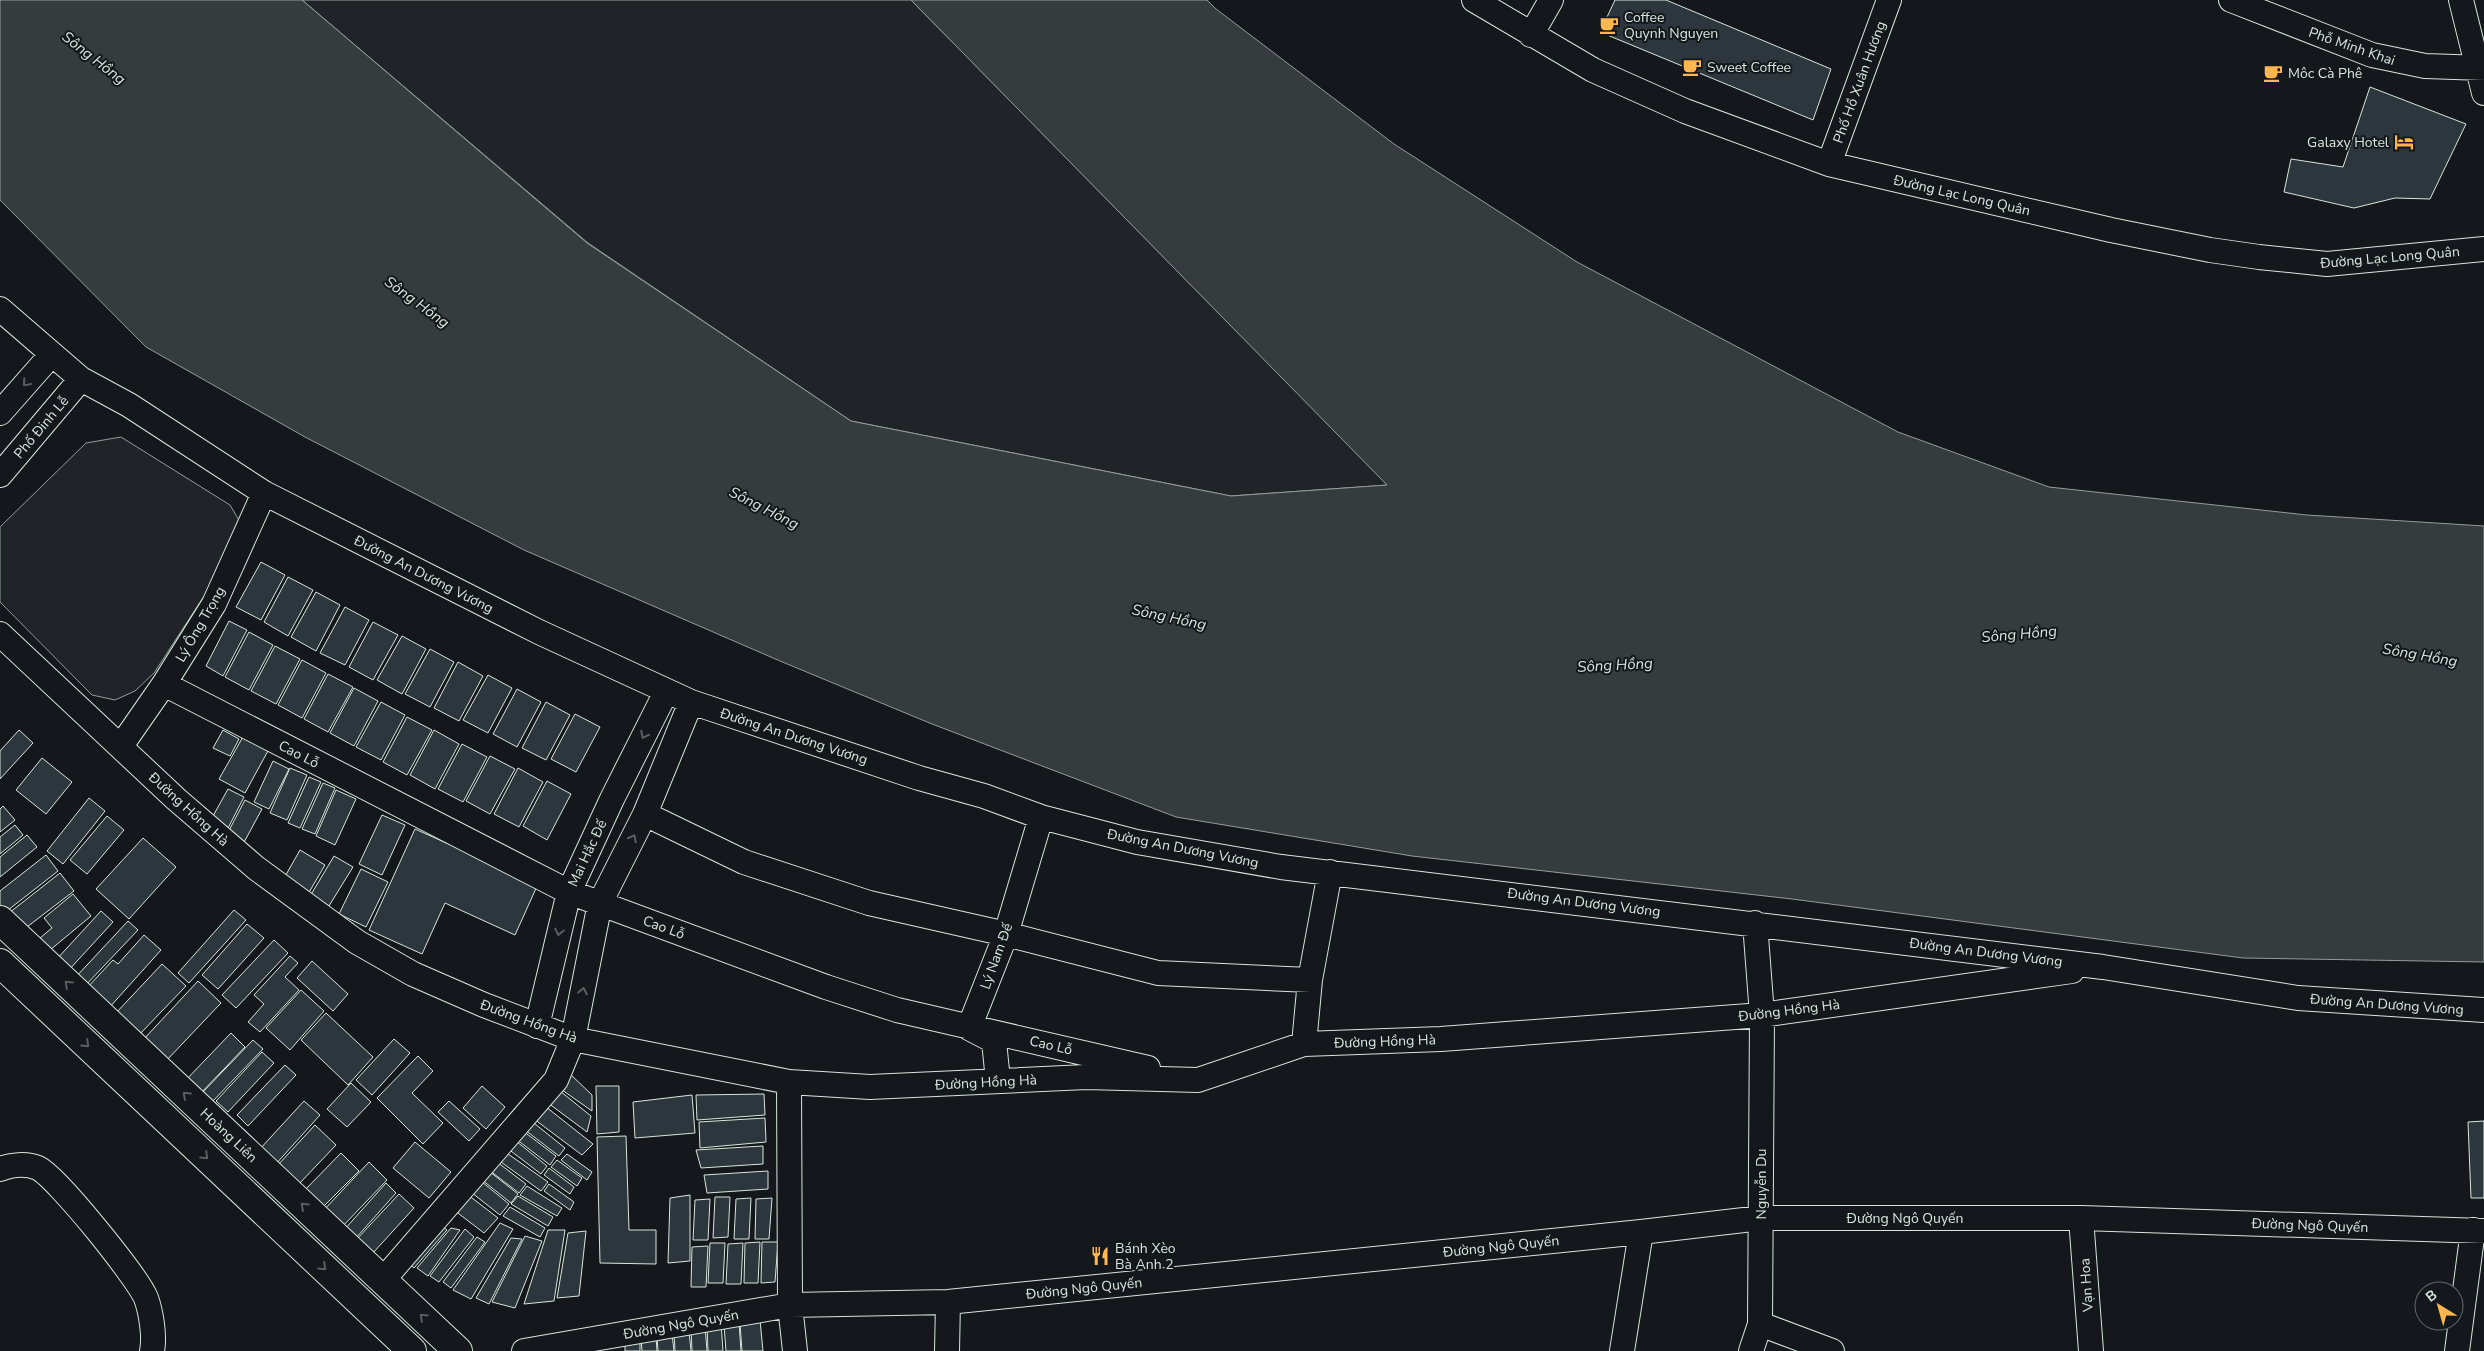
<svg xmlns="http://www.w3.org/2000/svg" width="2484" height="1351" font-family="'Nunito Sans',sans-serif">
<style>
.green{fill:#202428;stroke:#939e99}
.water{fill:#363b3e;stroke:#939e99}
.building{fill:#2c363c;stroke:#d8e6dc}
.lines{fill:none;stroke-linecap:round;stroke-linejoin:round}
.minor-casing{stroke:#d8e6dc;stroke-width:26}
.major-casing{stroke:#d8e6dc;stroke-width:30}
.minor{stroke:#14181c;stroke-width:24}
.major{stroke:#14181c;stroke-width:28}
.oneway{stroke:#59605f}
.labels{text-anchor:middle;stroke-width:4;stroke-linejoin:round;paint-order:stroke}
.poi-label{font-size:14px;fill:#d8e6dc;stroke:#14181c;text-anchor:start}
.street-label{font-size:14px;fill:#d8e6dc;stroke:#14181c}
.water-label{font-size:15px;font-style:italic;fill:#d8e6dc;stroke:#14181c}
</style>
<rect width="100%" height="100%" fill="#14181c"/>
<!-- green -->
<path class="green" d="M302 0H911L1388 485 1231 496 851 421 588 243Z
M121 437 230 505 240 522 238 544 154 673 135 691 115 700 92 695 0 602V527L86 443Z"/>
<!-- water -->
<path class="water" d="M0 0H302L587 243 851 421 1231 496 1387 485 911 0H1207L1216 9 1394 144 1577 262 1898 432 2049 487 2307 515 2484 526V962L2243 958 1792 899 1412 856 1176 817 932 724 780 661 524 550 305 437 146 347 0 200Z"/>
<!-- building -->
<path class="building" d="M1615 0H1666L1831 69 1813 120 1600 32Z
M2370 87 2466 124 2430 199 2395 198 2354 208 2284 192 2291 159 2343 167Z
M261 562 285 575 261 620 236 607Z
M288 577 313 590 288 636 264 622Z
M316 592 340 605 316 651 291 637Z
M345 607 369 620 345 665 320 653Z
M229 621 247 630 223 676 206 666Z
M373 622 398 635 373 680 349 667Z
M249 632 273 645 249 690 225 677Z
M402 636 426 649 402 694 377 680Z
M275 646 300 659 276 704 251 691Z
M430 649 454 662 430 707 405 694Z
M302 660 326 673 302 718 278 705Z
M458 662 483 676 459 721 434 708Z
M328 674 353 687 328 732 304 719Z
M488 675 512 688 488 733 463 720Z
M354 688 378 701 354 746 330 733Z
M517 689 541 702 517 747 493 734Z
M381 702 405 715 381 760 356 747Z
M546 702 570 715 546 760 522 748Z
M575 714 600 727 576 772 551 759Z
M407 717 432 730 407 775 383 762Z
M19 730 33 743 0 779V751Z
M223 730 239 739 230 756 213 748Z
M434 730 459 744 435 789 410 775Z
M244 735 269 749 245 793 219 779Z
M462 744 487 757 463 802 438 789Z
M490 756 515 769 490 814 466 801Z
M42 758 72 782 46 814 16 790Z
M273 761 289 769 269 809 254 802Z
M290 768 307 775 287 820 270 813Z
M518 768 543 782 519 827 494 814Z
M309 777 321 782 300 828 288 823Z
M547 781 571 794 547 840 523 826Z
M323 783 335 788 315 834 302 829Z
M228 789 244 797 225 834 208 825Z
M336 790 356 799 335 845 316 836Z
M89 798 105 811 63 864 47 851Z
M245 800 262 809 242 846 225 838Z
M3 806 15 820 0 832V809Z
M382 815 405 825 382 875 359 864Z
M107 816 124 830 87 874 70 860Z
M15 825 23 835 0 854V837Z
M415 829 538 884 515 935 445 903 422 954 369 930Z
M27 835 37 847 0 877V857Z
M143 838 176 867 129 919 96 889Z
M300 850 325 865 308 894 283 880Z
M46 855 58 871 3 914 0 910V891Z
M334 856 353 867 324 914 306 903Z
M361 869 388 882 366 927 339 914Z
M60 873 74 891 23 930 9 913Z
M73 894 91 916 44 955 34 943 52 928 44 918Z
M234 910 246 920 189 983 178 973Z
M101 911 113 922 67 972 55 961Z
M128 921 138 930 84 987 74 979Z
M247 924 264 938 218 989 202 975Z
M144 935 161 950 108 1009 86 989 113 960 118 964Z
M274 940 288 953 236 1008 222 995Z
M290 956 298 963 285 977 299 990 260 1032 248 1022 264 1004 254 995Z
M312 961 348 994 333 1011 297 978Z
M162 964 186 986 138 1036 115 1014Z
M198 981 221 1003 166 1061 143 1040Z
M301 990 324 1011 290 1050 266 1028Z
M326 1013 373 1057 348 1085 301 1040Z
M231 1033 245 1047 198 1096 184 1082Z
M394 1039 410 1053 372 1095 356 1080Z
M253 1040 263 1049 211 1103 201 1094Z
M262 1052 274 1063 228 1112 216 1101Z
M418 1056 433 1071 412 1093 443 1123 423 1144 377 1098Z
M285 1065 296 1075 248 1126 237 1115Z
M567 1071 592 1095V1111L555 1085Z
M351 1083 371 1102 347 1127 327 1109Z
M482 1086 505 1107 486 1129 463 1108Z
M596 1086H619V1132L597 1134Z
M555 1087 591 1116 587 1132 544 1100Z
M764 1094 765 1115 697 1120 696 1095Z
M692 1095 695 1133 635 1138 633 1102Z
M304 1101 320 1115 275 1165 259 1150Z
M449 1101 480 1129 469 1141 438 1112Z
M541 1103 593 1144 582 1155 530 1116Z
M765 1118 766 1142 700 1148 699 1122Z
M529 1119 565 1148 559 1156 521 1127Z
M2484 1121V1198H2471L2468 1122Z
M315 1125 336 1145 298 1185 277 1166Z
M519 1128 556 1156 550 1165 512 1136Z
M626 1136 629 1230H656V1264L600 1263 597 1137Z
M511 1137 547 1166 541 1174 503 1145Z
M415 1142 451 1172 429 1198 393 1168Z
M763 1146V1164L701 1168 696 1150Z
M501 1149 548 1182 541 1191 494 1157Z
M341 1153 359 1171 322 1208 304 1191Z
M567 1154 592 1172 587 1180 561 1160Z
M493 1159 526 1184 519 1193 485 1167Z
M557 1160 582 1178 577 1186 551 1167Z
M369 1162 387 1180 341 1228 323 1211Z
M485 1168 518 1194 511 1203 477 1176Z
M549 1168 574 1187 570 1194 544 1175Z
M768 1171V1189L707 1193 704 1175Z
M476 1177 509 1204 500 1215 467 1189Z
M386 1183 396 1193 355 1239 344 1230Z
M549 1184 574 1202 570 1210 544 1191Z
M527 1186 562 1208 557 1216 520 1195Z
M463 1191 498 1218 484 1233 450 1207Z
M399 1194 414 1208 372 1254 356 1240Z
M690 1195V1261L668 1263 670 1198Z
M518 1196 553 1217 548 1226 511 1204Z
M715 1197H730L728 1237 713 1238Z
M751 1198 749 1239H734L736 1199Z
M772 1198 769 1239H755L756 1199Z
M710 1199 708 1240H693L695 1200Z
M510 1207 545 1228 540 1237 503 1216Z
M438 1223 447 1230 414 1268 406 1261Z
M500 1223 513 1229 471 1299 453 1290Z
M451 1228 460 1230 428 1276 417 1268Z
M465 1229 474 1237 439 1282 430 1276Z
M548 1230H565L554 1301 524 1304Z
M586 1231 579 1296 557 1298 568 1233Z
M525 1236 542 1241 515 1308 492 1302Z
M477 1237 485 1242 451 1288 443 1282Z
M511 1238 522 1239 489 1304 476 1298Z
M760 1242 758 1283H744L745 1243Z
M762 1242H778L775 1282 761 1283Z
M710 1243H725L723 1283H708Z
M743 1243 741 1284H726L728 1244Z
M708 1246 706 1287H691L692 1247Z
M760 1320 763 1351H742L740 1323Z
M721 1323 723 1351H708L707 1326Z
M739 1323 741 1351H726L724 1325Z
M705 1326 707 1351H692L691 1329Z
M689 1331 691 1351H675L674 1333Z
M672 1334 674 1351H658L657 1336Z
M656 1337 657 1351H642L641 1339Z
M640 1339V1351H625V1341Z"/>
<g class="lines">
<!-- minor casing -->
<g class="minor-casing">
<path id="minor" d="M1474 0 1593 70 1685 111 1829 164 2111 230 2210 250 2259 257 2327 264 2484 249
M2231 0 2372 55 2425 66 2484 68
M2461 0 2484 93
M1531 35 1551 0
M1829 164 1889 0
M0 309 81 379 129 405 264 493 539 632 691 702 919 778 984 796 1041 817 1137 842 1281 867 2103 967 2298 998 2484 1010
M0 413 52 354
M0 475 81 379
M0 634 176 799 256 868 357 942 413 974 484 1005 573 1039 789 1082 870 1087 1086 1077 1198 1080 1304 1044 1441 1039 1762 1015 2072 971
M164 684 569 892 826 987 897 1010 1148 1068
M121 746 164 684 214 604 264 493
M645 814 744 862 869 903 1006 934 1158 973 1310 980
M537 1026 569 892 612 799 666 692
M1304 1044 1310 980 1330 872
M998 1081 994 1041 969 1028 1006 934 1041 817
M789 1082 790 1305 795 1351
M0 1169C11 1165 26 1163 38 1168 57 1177 137 1277 146 1298 151 1312 155 1336 152 1351
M2081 1218 2091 1351
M383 1280 556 1080 573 1039 600 903 645 814 691 702
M1760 1324 1832 1351
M524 1351 790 1305 948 1302 1641 1232 1761 1218H2081L2484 1231
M947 1351 948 1302
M1622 1351 1641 1232
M1751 1351 1760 1324 1762 1015 1755 923
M2457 1351 2473 1230"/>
</g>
<!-- major casing -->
<g class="major-casing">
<path id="major" d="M0 920 458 1351
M0 963 412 1351"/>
</g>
<!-- minor -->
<use href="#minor" class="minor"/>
<!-- major -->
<use href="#major" class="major"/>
</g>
<!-- one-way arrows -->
<defs><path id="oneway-chevron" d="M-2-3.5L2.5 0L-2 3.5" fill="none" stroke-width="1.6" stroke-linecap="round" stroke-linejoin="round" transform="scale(1.25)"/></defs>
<g class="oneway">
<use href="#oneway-chevron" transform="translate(26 383) rotate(131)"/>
<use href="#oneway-chevron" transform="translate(644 735) rotate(117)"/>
<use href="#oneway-chevron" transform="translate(633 838) rotate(-63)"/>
<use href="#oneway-chevron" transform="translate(559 932) rotate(103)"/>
<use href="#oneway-chevron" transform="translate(68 984) rotate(-137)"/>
<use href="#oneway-chevron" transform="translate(583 991) rotate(-79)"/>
<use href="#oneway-chevron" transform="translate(86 1044) rotate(43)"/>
<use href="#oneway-chevron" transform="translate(186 1095) rotate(-137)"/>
<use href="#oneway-chevron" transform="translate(205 1156) rotate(43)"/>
<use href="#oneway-chevron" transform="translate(304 1206) rotate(-137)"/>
<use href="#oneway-chevron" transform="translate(323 1267) rotate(43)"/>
<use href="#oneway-chevron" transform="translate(423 1317) rotate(-137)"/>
</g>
<!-- icons -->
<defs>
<g id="cafe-bare" transform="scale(1.5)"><path d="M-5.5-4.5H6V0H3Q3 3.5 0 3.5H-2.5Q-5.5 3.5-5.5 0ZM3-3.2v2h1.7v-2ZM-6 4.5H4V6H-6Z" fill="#ffb74d" stroke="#14181c" stroke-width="2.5" paint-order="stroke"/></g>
<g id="hotel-bare" transform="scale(1.5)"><path d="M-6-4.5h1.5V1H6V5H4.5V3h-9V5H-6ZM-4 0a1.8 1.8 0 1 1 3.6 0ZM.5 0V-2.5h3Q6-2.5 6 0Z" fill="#ffb74d" stroke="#14181c" stroke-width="2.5" paint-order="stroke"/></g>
<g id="restaurant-bare" transform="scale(1.5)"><path d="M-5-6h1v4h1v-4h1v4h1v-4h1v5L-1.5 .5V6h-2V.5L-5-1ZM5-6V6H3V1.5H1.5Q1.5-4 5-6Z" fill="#ffb74d" stroke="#14181c" stroke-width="2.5" paint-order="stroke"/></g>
</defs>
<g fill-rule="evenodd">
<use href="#cafe-bare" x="1609" y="25"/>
<use href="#cafe-bare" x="1692" y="67"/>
<use href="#cafe-bare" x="2273" y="73"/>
<use href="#hotel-bare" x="2404" y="142"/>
<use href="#restaurant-bare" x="1100" y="1256"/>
</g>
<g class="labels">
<!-- poi labels -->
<g class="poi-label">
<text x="1624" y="22">Coffee<tspan x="1624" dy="16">Quynh Nguyen</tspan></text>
<text x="1707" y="72">Sweet Coffee</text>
<text x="2288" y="78">Môc Cà Phê</text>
<text x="2389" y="147" text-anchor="end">Galaxy Hotel</text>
<text x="1115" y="1253">Bánh Xèo<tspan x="1115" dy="16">Bà Anh 2</tspan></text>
</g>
<!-- street labels -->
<g class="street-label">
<text transform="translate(2352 46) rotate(19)" y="5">Phỗ Minh Khai</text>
<text transform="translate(1859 82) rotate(-70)" y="5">Phố Hồ Xuân Hương</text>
<text transform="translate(1962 195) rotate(13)" y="5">Đường Lạc Long Quân</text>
<text transform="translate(2390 257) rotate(-5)" y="5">Đường Lạc Long Quân</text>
<text transform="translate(41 427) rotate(-50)" y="5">Phố Đinh Lễ</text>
<text transform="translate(424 574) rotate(27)" y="5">Đường An Dương Vương</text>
<text transform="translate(200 624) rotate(-60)" y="5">Lý Ông Trọng</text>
<text transform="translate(794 736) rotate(18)" y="5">Đường An Dương Vương</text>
<text transform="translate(299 754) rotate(27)" y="5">Cao Lỗ</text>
<text transform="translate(189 809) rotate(42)" y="5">Đường Hồng Hà</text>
<text transform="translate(1183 848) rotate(11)" y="5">Đường An Dương Vương</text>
<text transform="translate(587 853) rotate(-65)" y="5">Mai Hắc Đế</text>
<text transform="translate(1584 902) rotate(7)" y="5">Đường An Dương Vương</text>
<text transform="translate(664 927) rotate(20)" y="5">Cao Lỗ</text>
<text transform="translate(1986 952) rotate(7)" y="5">Đường An Dương Vương</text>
<text transform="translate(996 956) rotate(-70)" y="5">Lý Nam Đế</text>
<text transform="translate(2387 1004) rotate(4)" y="5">Đường An Dương Vương</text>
<text transform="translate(1789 1010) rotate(-7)" y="5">Đường Hồng Hà</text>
<text transform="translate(529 1021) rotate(20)" y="5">Đường Hồng Hà</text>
<text transform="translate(1385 1041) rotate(-2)" y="5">Đường Hồng Hà</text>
<text transform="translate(1051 1045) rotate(13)" y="5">Cao Lỗ</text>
<text transform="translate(986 1082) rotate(-3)" y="5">Đường Hồng Hà</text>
<text transform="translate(229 1135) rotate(43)" y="5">Hoàng Liên</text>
<text transform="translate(1761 1184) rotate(-90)" y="5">Nguyễn Du</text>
<text x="1905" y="1223">Đường Ngô Quyến</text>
<text transform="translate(2310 1225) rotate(2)" y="5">Đường Ngô Quyến</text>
<text transform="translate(1501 1246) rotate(-6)" y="5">Đường Ngô Quyến</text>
<text transform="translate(2086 1285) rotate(-94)" y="5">Vạn Hoa</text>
<text transform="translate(1084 1288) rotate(-6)" y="5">Đường Ngô Quyến</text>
<text transform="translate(681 1324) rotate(-10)" y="5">Đường Ngô Quyến</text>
</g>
<!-- water labels -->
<g class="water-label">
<text transform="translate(94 58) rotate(38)" y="5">Sông Hồng</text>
<text transform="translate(417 302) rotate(36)" y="5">Sông Hồng</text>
<text transform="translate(764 508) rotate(27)" y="5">Sông Hồng</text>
<text transform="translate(1169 617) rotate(12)" y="5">Sông Hồng</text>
<text transform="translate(2019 634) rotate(-5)" y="5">Sông Hồng</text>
<text transform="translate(2420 655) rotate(10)" y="5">Sông Hồng</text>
<text transform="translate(1615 665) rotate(-3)" y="5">Sông Hồng</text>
</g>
</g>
<!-- north arrow -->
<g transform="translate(2439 1306) rotate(323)"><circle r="24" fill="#14181c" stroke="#626a69"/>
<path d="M0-4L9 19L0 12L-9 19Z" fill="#ffb74d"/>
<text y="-8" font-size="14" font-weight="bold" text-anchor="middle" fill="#d8e6dc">B</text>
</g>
</svg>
